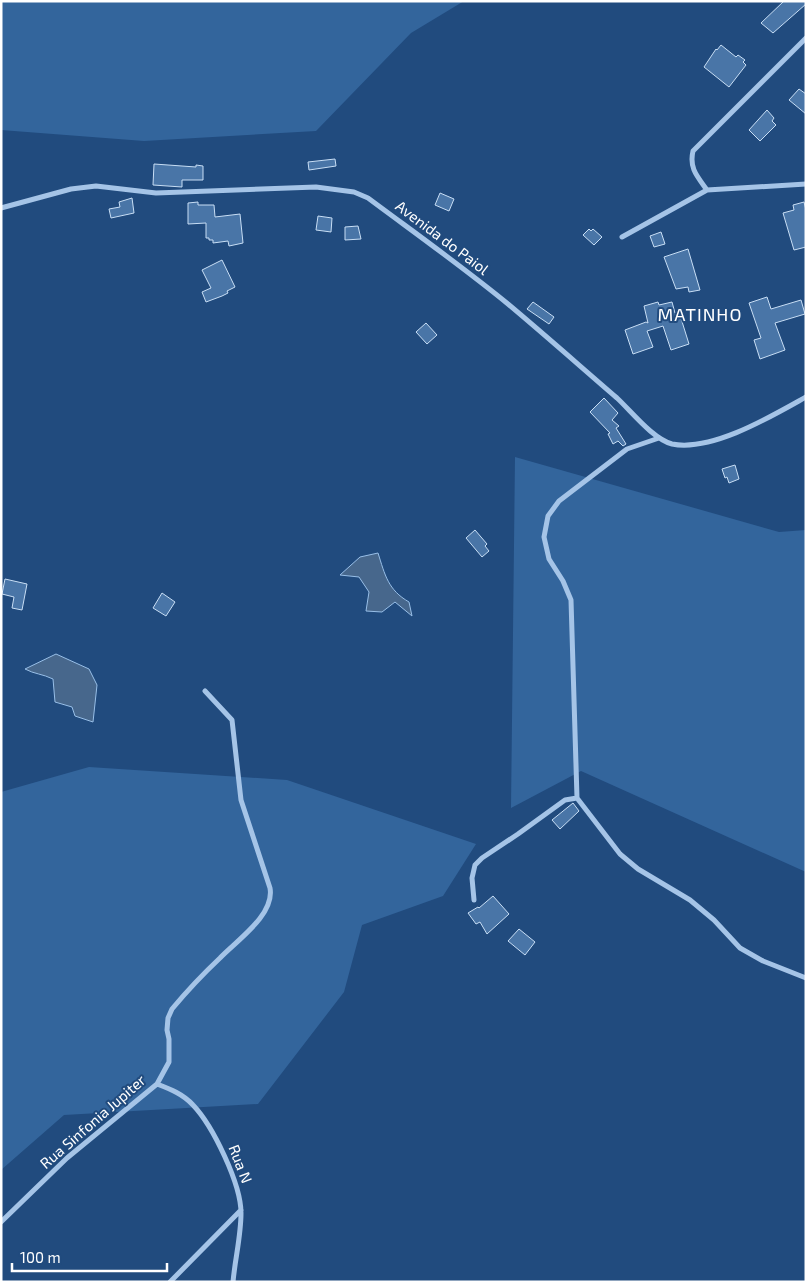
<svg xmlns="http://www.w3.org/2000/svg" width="807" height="1283" font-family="'Exo 2',sans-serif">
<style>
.green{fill:#33659c}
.water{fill:#47678c;stroke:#98bfe8}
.building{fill:#4975a7;stroke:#c8def5}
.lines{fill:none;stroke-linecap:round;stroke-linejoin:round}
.street{stroke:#a5c4e7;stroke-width:5}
.labels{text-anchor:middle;stroke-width:4;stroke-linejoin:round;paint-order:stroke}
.street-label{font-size:15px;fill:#fff;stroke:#214b7e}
.quarter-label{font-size:18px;letter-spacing:1px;fill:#fff;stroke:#214b7e}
</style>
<rect width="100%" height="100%" fill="#214b7e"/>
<!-- green -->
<path class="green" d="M1 1H464L411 33 316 131 144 141 1 130Z
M515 457 779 532 806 530V872L581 771 511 808Z
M89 767 287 780 476 844 443 896 362 925 344 992 258 1104 64 1115 1 1170V792Z"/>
<!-- water -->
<path class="water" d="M378 553C385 575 388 590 409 602L412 616 395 602 382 612 366 611 369 592 359 577 340 575 360 557Z
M56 654 89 669 97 685 93 722 75 716 72 707 55 702 53 679C43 674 34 674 25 669Z"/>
<!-- building -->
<path class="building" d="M784 1H806V4L773 33 761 23Z
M721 45 736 57 738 55 745 60 743 62 746 65 729 87 704 67 716 49 717 50Z
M799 89 806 94V114L789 100Z
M767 110 774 118 772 121 776 125 760 141 749 130Z
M335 159 336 166 309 170 308 162Z
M154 164 196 167V165L203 166V180H182V187L153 185Z
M440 193 454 199 449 211 435 205Z
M132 198 134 213 111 218 109 209 120 207 119 202Z
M198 202V205H214L215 217 240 214 243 243 229 246 228 241 213 243V240H209V238H206V223L188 224V203Z
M804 202 806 210V247L794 250 783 213 794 210 793 205Z
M318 216 332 218 331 232 316 230Z
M358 226 361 239 345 240V227Z
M589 229 591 231 593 229 602 237 594 245 583 235Z
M661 232 665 244 654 247 650 236Z
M688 249 700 290 689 292 688 287 676 289 664 257Z
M222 260 235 287 227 291 228 293 222 296 206 302 202 292 211 288 202 270Z
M767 297 771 309 801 300 805 314 775 323 785 350 760 359 754 340 761 338 749 303Z
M533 302 554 317 549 324 527 309Z
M658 302 659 305 672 302 675 313 679 312 689 344 671 350 663 326 647 331 653 347 633 354 625 330 646 322 648 323 644 306Z
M426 323 437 335 427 344 416 332Z
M604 398 618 413 612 420 619 426 616 428 626 444 623 446 618 441 613 444 608 434 610 433 590 412Z
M735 465 739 479 729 483 727 477 725 478 722 469Z
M475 530 487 544 485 546 489 551 482 557 466 538Z
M5 579 27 584 22 610 12 608 14 597 2 594Z
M162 593 175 602 166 616 153 608Z
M573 803 579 811 560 829 552 820Z
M493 896 509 914 487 934 480 922 476 924 468 913 478 907 479 908Z
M519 929 535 942 525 955 508 941Z"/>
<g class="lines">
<!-- street -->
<path class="street" d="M707 190C697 176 689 168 693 151L806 38
M1 208 71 189 96 186 156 193 316 187 354 192 368 198C415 233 463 267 508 304 545 335 581 367 617 398 632 412 653 439 672 444 712 452 772 416 806 397
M622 237 707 190 806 184
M577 798 571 600 563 581 549 559 544 537 548 516 559 501 627 449 659 438
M474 900 472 878 475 865 482 858 518 834 565 800 577 798 620 854 638 869 690 900 714 920 740 948 763 961 806 978
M157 1084C170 1089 183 1094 193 1105 213 1126 241 1184 241 1213 241 1236 235 1259 233 1282
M1 1222 67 1158 157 1084 169 1062V1039L167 1030 168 1018 172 1009C187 991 203 974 220 958 236 941 275 915 270 888L241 800 232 720 205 691
M170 1282 241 1210"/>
</g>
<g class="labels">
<!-- street labels -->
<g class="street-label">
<text transform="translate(442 238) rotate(37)" y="5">Avenida do Paiol</text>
<text transform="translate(93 1122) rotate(-41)" y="5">Rua Sinfonia Jupiter</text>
<text transform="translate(240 1164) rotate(69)" y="5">Rua N</text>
</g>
<!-- quarter labels -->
<g class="quarter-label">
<text x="700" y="321">MATINHO</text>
</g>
</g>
<!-- border -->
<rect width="807" height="1283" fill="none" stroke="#ffffff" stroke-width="5"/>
<!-- scale -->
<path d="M12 1263v8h155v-8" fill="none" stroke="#ffffff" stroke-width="2.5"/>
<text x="20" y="1263" font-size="15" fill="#ffffff" stroke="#214b7e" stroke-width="4" paint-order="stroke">100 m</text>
</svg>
